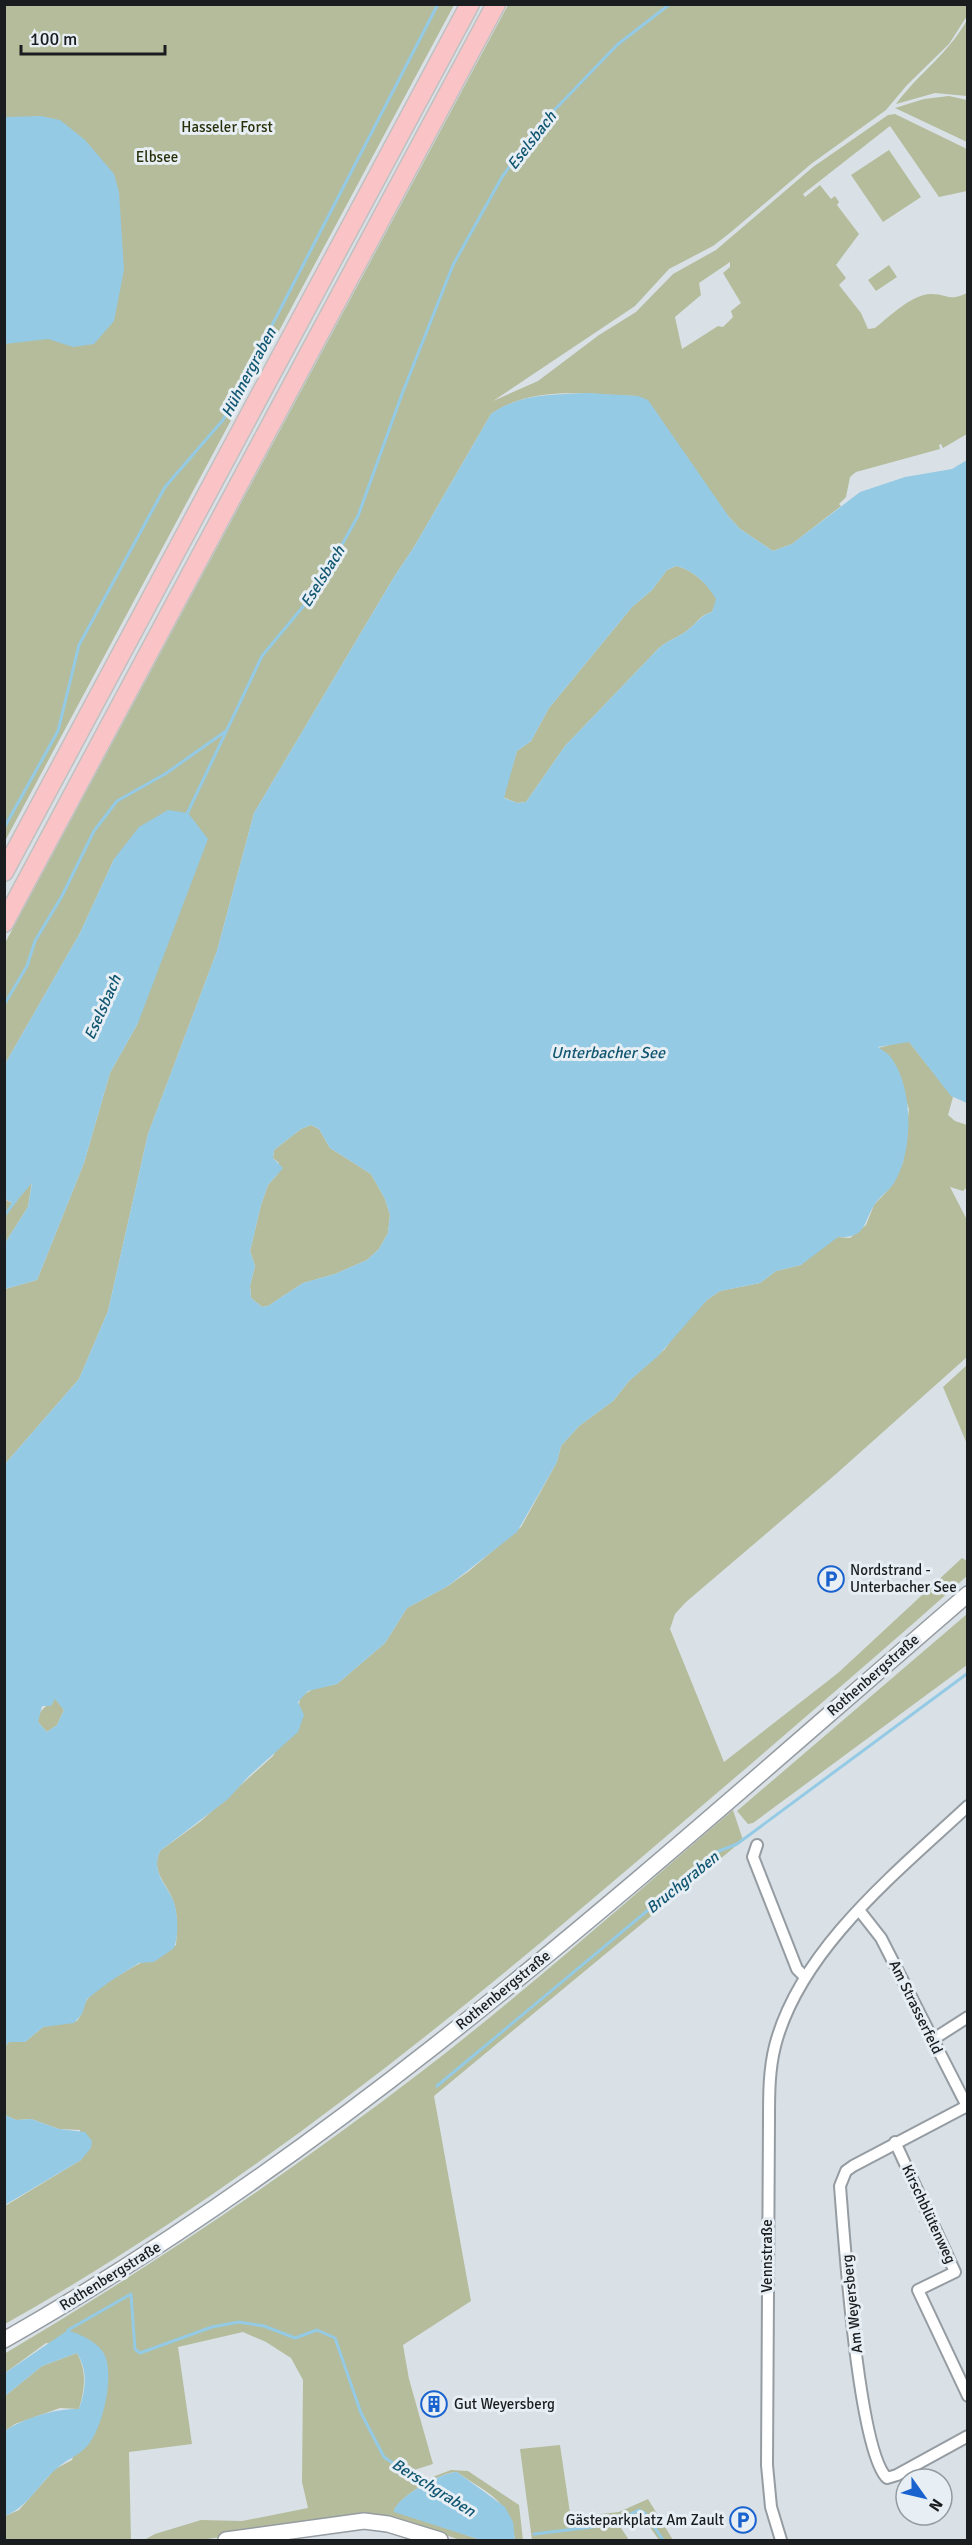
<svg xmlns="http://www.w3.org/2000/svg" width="972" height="2545" font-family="Signika,sans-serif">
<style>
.green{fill:#b4bc9b;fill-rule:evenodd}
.water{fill:#95cae5;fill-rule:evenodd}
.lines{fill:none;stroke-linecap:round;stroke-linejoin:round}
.stream{stroke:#95cae5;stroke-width:3}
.street-casing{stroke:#959ca2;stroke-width:14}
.secondary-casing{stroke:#959ca2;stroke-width:18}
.highway-casing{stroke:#bfc0c0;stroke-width:21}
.street{stroke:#fff;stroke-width:10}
.secondary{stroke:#fff;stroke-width:15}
.highway{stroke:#fac4c6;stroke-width:18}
.labels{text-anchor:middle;stroke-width:6;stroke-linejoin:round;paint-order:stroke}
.park-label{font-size:15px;fill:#2a300a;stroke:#e7eef4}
.poi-label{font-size:15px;fill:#1a1d1f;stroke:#e7eef4;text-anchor:start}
.street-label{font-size:15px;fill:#1a1d1f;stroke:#e7eef4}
.water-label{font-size:16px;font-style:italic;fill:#125771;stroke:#e7eef4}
</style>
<rect width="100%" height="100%" fill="#d9e1e7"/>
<!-- green -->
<path class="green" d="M5 5H454L5 841Z
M508 5H967V16L949 44 907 85 886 110 811 164 731 232 713 246 669 269 635 306 493 401 538 381 599 335 636 312 673 274 716 250 813 167 888 115 895 114 967 149V191L939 197 890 126 803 194 805 197 820 185 831 199 835 196 839 202 837 205 859 234 836 265 846 278 839 285 861 313 868 329 875 328C889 317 912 294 931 294 948 294 949 302 967 293V434L943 448 941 444 939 445 940 449 856 472 850 477 846 497 839 504 841 506 792 544 773 551 740 529 729 517 638 396C588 395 535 384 491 414L414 547 394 577 254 813 217 951 148 1134 108 1311 79 1379 5 1464V1289L37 1280 84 1163 110 1073 138 1023 114 859 80 933 5 1064V943ZM730 262V267L723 273 741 303 731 311 733 317 723 327 718 326 682 349 675 317 701 295 699 283Z
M967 20V96L935 93 896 104C918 74 949 53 967 20Z
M949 96 967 100V142L895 108 924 99Z
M889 150 921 197 883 222 851 175Z
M889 265 897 277 876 291 868 280Z
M676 566C694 570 707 584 717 599L712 612C700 615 698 622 689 629 680 637 668 640 659 648L565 746 526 802 517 803 503 797 517 751 531 741 549 708 632 607 652 590 667 570Z
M905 1041 909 1042 953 1097 948 1115 955 1121 967 1125V1187L963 1191 950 1187 967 1220V1357L836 1474 686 1602 675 1614 670 1629 724 1762 838 1673 962 1558 967 1561V1576C860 1671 751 1764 642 1857 442 2028 235 2195 5 2324V2206L81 2160 80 2130 59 2129 31 2119 16 2120 5 2115V2046L9 2042H25L43 2027 77 2021C83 2014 82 2006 87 2000 99 1982 155 1956 176 1945 177 1932 178 1916 174 1903 168 1883 150 1873 160 1851L201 1821 273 1756 299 1705 300 1697 313 1689 337 1684 385 1643 407 1608 448 1586 469 1571 521 1527 557 1462 561 1446 579 1426 613 1401 629 1381 665 1349 678 1330 707 1300 720 1291 760 1283 776 1271 801 1265 827 1242 838 1237 850 1238 866 1225 874 1205 890 1188 903 1163 909 1109 893 1063 878 1048Z
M311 1125 319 1129 330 1148 371 1174 385 1199 390 1215 388 1233 379 1249 367 1260 335 1274 303 1283 268 1306 262 1307 251 1298 250 1286 255 1266 250 1251 261 1205 268 1185 277 1175 279 1163 273 1158 274 1150 301 1129Z
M32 1181 28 1207 5 1243 4 1199 14 1204Z
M967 1365V1444L943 1387Z
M967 1614V1665L753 1823 748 1824 737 1811Z
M55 1698 64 1710 57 1725 47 1732 38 1722C39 1707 47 1708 55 1698Z
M733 1810 743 1840 434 2096 471 2301 403 2345 409 2379 433 2464 408 2472 384 2456 361 2411 338 2349 360 2413 383 2457 419 2482 451 2470 468 2471 519 2505 523 2540H515C509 2498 489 2495 457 2472 441 2472 399 2496 394 2511L481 2540H460L443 2534 324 2521 201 2540H144L155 2534 201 2520 242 2521 308 2508 302 2482 303 2380 291 2358 266 2342 243 2332 178 2347 192 2444 129 2452 131 2540H5V2516L19 2510 55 2469 72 2460 103 2352 46 2343 5 2373 4 2354C149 2268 288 2174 421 2072 529 1989 630 1898 733 1810Z
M77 2353C87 2372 85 2388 79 2409L60 2408 15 2424 5 2431V2396L42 2366Z
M560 2445 570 2513 573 2517 619 2512 648 2499 673 2540H659L642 2516 621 2528 629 2540H532L520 2449Z"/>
<!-- water -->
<path class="water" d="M41 116 60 120 85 140 114 174 119 192 124 270 114 321 94 344 73 347 48 339 5 344V117Z
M587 393 638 396 648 400 729 517 740 529 773 551 792 544 860 492 905 477 952 469 967 460V1103L951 1096 909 1042 878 1047C881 1050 886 1052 889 1055 914 1085 914 1151 894 1183 889 1191 880 1196 875 1204 862 1224 867 1238 838 1237L801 1265 776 1271 760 1283 720 1291 707 1300 658 1356 629 1381 613 1401 579 1426 561 1446 557 1462 517 1532 448 1586 407 1608 385 1643 337 1684 308 1691 298 1702 304 1715 298 1732 249 1776 228 1799 160 1851C151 1872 165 1882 173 1900 178 1912 179 1936 174 1948L154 1962 139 1963 109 1982 87 1999 82 2014 74 2023 43 2027 25 2042H9L5 2046V1464L79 1379 108 1311 148 1134 217 951 254 813 394 577 414 547 491 414C521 393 552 395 587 393ZM676 566C694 570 707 584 716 599L712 612C700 616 698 622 689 629 680 637 668 640 659 648L565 746 526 802 517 803 504 798 517 751 531 741 549 708 632 607 652 590 667 570ZM311 1125 319 1129 330 1148 371 1174 385 1199 390 1215 388 1233 379 1249 367 1260 335 1274 303 1283 268 1306 262 1307 251 1298 250 1286 255 1266 250 1251 261 1205 268 1185 283 1168 273 1158 274 1150 301 1129ZM55 1699 64 1710 57 1725 47 1732 38 1722 42 1706H51Z
M168 810 188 813 208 839 138 1023 110 1073 84 1163 37 1280 5 1289V1243L28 1207 32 1183 14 1204 5 1199V1064L80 933 114 859 139 827Z
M5 2115 16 2120 31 2119 59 2129 85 2132 92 2141 91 2148 81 2160 5 2205Z
M68 2330C80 2335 95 2340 103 2352 116 2371 103 2428 88 2445 79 2456 65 2460 55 2470 37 2486 29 2506 5 2516V2431C23 2418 57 2408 79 2409 86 2389 88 2371 77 2353L42 2366 5 2396V2373Z
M457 2472 505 2507 513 2522 515 2540H481L394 2512C395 2498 442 2472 457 2472Z"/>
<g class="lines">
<!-- stream -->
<path class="stream" d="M186 816 262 656 316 591 358 516 402 394 453 265 502 177 540 125 617 45 670 4
M4 828 58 731 79 645 165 487 223 420 438 4
M4 1005 27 966 35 941 62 896 94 831 117 801 165 774 226 731
M4 1216 16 1200
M437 2086 719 1851 737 1844 968 1673
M68 2330 131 2294 135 2349 140 2353 212 2327 239 2322 264 2326 295 2338 317 2330 335 2338 361 2413 384 2457 428 2487
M534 2534 609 2525 639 2510 645 2513 663 2540"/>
<!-- street casing -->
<g class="street-casing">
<path id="street" d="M757 1845 753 1857 797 1969 804 1976
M859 1910 881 1938 968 2108
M932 2040 968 2017
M967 2106 853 2166 846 2171 840 2186C844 2236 858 2450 887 2478L897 2475 968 2436
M895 2142 955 2272 918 2290 968 2396
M781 2540 771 2507 767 2465 769 2119C769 2094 769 2070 775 2046 800 1949 897 1872 968 1806"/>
</g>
<!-- secondary casing -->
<g class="secondary-casing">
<path id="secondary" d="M4 2340C358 2139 660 1859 968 1594
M226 2540 364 2521 388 2524 440 2540"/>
</g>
<!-- highway casing -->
<g class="highway-casing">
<path id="highway" d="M4 872 470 4
M4 923 496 4"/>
</g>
<!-- street -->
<use href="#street" class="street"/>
<!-- secondary -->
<use href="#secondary" class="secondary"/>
<!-- highway -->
<use href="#highway" class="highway"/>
</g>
<!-- icons -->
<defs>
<g id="parking-ring" transform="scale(1.35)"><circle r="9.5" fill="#e7eef4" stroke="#1a63ce" stroke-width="1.5"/><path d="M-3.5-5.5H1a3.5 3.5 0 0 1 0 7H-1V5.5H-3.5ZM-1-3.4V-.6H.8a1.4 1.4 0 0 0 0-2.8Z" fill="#1a63ce"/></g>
<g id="building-ring" transform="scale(1.35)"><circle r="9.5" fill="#e7eef4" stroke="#1a63ce" stroke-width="1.5"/><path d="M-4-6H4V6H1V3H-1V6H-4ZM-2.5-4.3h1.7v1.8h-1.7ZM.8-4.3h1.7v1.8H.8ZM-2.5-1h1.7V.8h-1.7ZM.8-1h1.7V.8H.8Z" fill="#1a63ce"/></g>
</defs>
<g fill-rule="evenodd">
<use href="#parking-ring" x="831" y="1579"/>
<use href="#building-ring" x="434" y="2404"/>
<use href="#parking-ring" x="743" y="2520"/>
</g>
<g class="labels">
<!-- park labels -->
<g class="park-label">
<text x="227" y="132">Hasseler Forst</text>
<text x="157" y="162">Elbsee</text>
</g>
<!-- poi labels -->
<g class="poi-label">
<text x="850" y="1575">Nordstrand -<tspan x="850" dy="17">Unterbacher See</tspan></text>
<text x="454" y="2409">Gut Weyersberg</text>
<text x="724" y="2525" text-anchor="end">Gästeparkplatz Am Zault</text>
</g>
<!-- street labels -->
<g class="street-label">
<text transform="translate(873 1675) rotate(-41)" y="5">Rothenbergstraße</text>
<text transform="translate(503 1990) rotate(-39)" y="5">Rothenbergstraße</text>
<text transform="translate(916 2007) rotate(64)" y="5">Am Strasserfeld</text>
<text transform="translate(929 2214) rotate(65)" y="5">Kirschblütenweg</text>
<text transform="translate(767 2256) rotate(-90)" y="5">Vennstraße</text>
<text transform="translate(110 2276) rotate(-32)" y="5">Rothenbergstraße</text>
<text transform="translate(852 2304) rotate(-96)" y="5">Am Weyersberg</text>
</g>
<!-- water labels -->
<g class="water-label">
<text transform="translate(531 140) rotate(-52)" y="6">Eselsbach</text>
<text transform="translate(248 372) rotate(-62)" y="6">Hühnergraben</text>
<text transform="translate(322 576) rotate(-58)" y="6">Eselsbach</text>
<text transform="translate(102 1007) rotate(-66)" y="6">Eselsbach</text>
<text x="608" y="1058">Unterbacher See</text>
<text transform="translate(682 1882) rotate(-39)" y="6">Bruchgraben</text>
<text transform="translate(434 2487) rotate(32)" y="6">Berschgraben</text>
</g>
</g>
<!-- border -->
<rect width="972" height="2545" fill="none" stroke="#1a1d1f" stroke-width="12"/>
<!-- north arrow -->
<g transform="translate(924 2497) rotate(124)"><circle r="28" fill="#e7eef4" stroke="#959a9f" stroke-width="1.5"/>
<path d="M0-4.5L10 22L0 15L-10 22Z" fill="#1a63ce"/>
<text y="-9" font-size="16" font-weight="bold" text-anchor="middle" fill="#1a1d1f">N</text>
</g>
<!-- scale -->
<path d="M21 45v9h144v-9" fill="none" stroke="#1a1d1f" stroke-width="3"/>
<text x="30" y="45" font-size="18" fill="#1a1d1f" stroke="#e7eef4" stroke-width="4.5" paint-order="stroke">100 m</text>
</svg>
